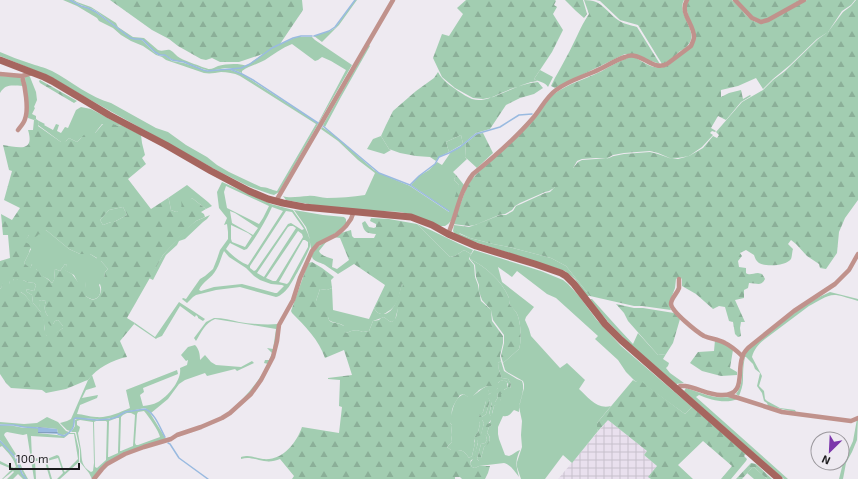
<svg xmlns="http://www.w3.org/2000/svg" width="858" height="479" font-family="'Exo 2',sans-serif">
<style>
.industrial{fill:url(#industrial-grid)}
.green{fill:#a2cdb1;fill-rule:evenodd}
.forest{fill:url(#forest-firs);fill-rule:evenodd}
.water{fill:url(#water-rules)}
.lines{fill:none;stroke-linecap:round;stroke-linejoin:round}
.stream{stroke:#99bae0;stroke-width:1.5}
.minor{stroke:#c0928c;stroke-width:4.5}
.secondary{stroke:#a6665f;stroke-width:7}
</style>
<defs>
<pattern id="industrial-grid" width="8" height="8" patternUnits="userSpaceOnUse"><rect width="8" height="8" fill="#e9e0ee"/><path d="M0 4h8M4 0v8" fill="none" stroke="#c7c0cc"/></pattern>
<pattern id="forest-firs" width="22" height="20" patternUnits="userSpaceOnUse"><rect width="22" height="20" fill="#a2cdb1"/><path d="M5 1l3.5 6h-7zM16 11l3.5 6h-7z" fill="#8baf98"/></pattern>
<pattern id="water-rules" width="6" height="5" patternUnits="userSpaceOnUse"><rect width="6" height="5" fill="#99bae0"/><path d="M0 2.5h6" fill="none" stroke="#839fc0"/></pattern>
</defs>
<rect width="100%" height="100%" fill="#eeeaf1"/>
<!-- industrial -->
<path class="industrial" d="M608 420 647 451 644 455 657 466 649 477 651 479H558Z"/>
<!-- green -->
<path class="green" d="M63 0H70L80 6 91 9 131 38 135 39H140L143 41 154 52 160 56 165 55 172 61 184 63 207 71 228 69 242 74 318 123 346 70 331 61 322 57 318 60 315 61 292 44C282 48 274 54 265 60 258 64 249 66 242 71V73L231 69 246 66 272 48 294 38 298 37H312L315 40 352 65 279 192 274 195 270 194 248 186 218 171 85 97 51 77 0 56V52C10 56 19 60 29 63 37 66 44 67 52 71 71 81 91 98 111 103L156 128 168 132 186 145 207 157 217 165 229 172 261 187C268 187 271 190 277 191L316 124 240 76C234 73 227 72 221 72 215 73 210 74 204 73L166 60 162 57 156 55 143 46 131 41 121 35 113 28 99 21 97 18 77 6Z
M71 0H74L77 2 91 7 116 23 118 27 133 37 144 38 158 50C163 52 166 49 170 50 174 52 176 56 180 58 181 59 207 69 209 69 213 69 215 67 218 66 225 64 240 63 246 66L236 68H225L210 71 203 69 184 62 173 60 165 55H160L155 52 143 40 140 39H135L131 38 96 11 92 9 81 5Z
M355 0H357L339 25 322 42 314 36 330 31 335 28Z
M369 45 370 46 341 97 325 127 323 125Z
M540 70 553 77 548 87C545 82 539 82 534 79Z
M28 75 30 77 36 92 37 100 34 107 35 108 32 114 36 116V119L34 120 28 118 25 78V76Z
M0 76 20 77 23 86C13 86 6 83 0 93Z
M81 107 91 109 121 125 118 126 112 124H102L95 133 81 138 77 142 69 138C66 141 65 143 61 142L38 125 39 121 45 124 44 125 53 130 56 124 59 125 57 131 61 133 65 127 68 128 76 110Z
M322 127 334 135 374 170 379 173 410 186 449 212V211L411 185 419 176 429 170 437 162 442 165 451 152 466 143 465 157 467 159 453 172 456 175 454 180 459 185 458 201 451 221 448 224 445 226H439L409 214 401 212 384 211 336 209 286 200 283 196C290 199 300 196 308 196 314 195 320 198 327 198 339 198 353 197 365 195L375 173 358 160 338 141 321 129Z
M461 135 463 144 449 152 446 142Z
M381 136 389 149 391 150 384 154 367 149 373 139Z
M222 182 271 204 293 210C300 221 311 232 310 246 310 250 293 281 290 285 287 290 281 296 276 297L240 287 216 290 196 295 193 297 187 303 182 299 183 298 186 299 200 279 205 276 213 269 217 259 220 250 228 239V232L227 224 224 225 227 218 219 208 217 192ZM226 186 269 206 263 218 259 224 227 208 224 192ZM272 207 283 211 248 265C239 262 232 255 226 249L230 243 244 250 247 249C257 236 265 222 272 207ZM230 211 235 213 258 228 253 235 232 223ZM286 211 292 212 304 229 302 230 291 223 288 224 256 270 254 271 250 268V266ZM231 225 248 233 252 236 245 247 232 242 231 239ZM290 226H293L296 228 264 277 257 273 288 227ZM298 231 302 234 303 237 278 278 276 281H273L266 278ZM303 240H305L308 242V247L289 282 287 284 279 282ZM224 251 229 257 246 268 254 276 260 280 271 284 282 285 284 286 277 293H275L242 284 214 287 201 291 199 290C202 282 212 278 216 270 220 264 221 257 224 251Z
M187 185 208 202 212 206 206 209 192 198 182 207 180 211 176 212 171 210 169 200 168 198Z
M123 207 127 215 114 222H111L103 225 100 220 109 210Z
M294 210 323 215 344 217 346 219V224L343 228 311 249 309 236 306 227Z
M210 215 207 219 203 222 185 239 179 241 177 245 166 255 153 280 149 278 163 255 186 229 196 221Z
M417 224C436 232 454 242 473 250L471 254 464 250 455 256 450 257Z
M454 225 460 234 470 238 493 244 509 247 551 258 566 266 590 296H587L575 279 565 271 472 241 455 234 453 231Z
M46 230 69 249 80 254H90L101 261 108 269 105 272 104 278 99 285C104 295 95 304 86 296L85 282 78 283 74 275 64 270 67 265 65 264 60 271 55 269 54 280 52 283 48 279 42 276 32 264 30 269 24 263 31 249 24 242 29 235 39 234Z
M474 250 541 271 563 280 568 284 579 296 596 319 621 346 692 407 685 414 638 380 636 382 626 372 618 360 595 339 598 336 556 298 547 294 517 271 512 277 498 267 502 282 534 307 526 317 525 320 529 329 531 336 560 368 567 363 585 380 579 389C588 397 597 410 611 406L597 423V429L598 431 572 463 563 455 545 479H521L517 467V462L522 447 521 435 522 421 519 407 524 388V384L523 381 507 372 505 370 503 363 519 349C522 340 521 320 516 312 514 309 511 307 510 305 509 303 509 300 509 298 502 281 486 267 470 259V256Z
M15 278 18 280H23L27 282 34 283 36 285 34 291 26 289 27 292 32 295 33 303 41 312 39 304V301L41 300 46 301C44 306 44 312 48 316V323L53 324 55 321 58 320 63 326V328L52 336H47L44 333 45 329 43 319 25 295 21 292 4 293V299H0V289L1 288 3 281H9L10 284Z
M402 284 404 285 395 320 392 322 389 321 384 317 373 321 369 331 363 332C356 329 353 330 346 333L343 330 344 326C339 322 334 324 329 320 326 310 328 308 316 306V301L320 289 327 290 332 288 333 310 369 319 374 308C376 311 377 313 381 314 395 316 399 293 402 284Z
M830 292 858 299V301C851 299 843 296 836 295 827 294 817 302 809 306L765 339C759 344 754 349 752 357L762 376 759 386 764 391 765 399 767 401 780 408 795 410 796 412 781 409 768 406 767 403 764 401 762 393 757 386 760 373 755 369 753 364 746 357H745C743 365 743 373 743 380 743 385 741 391 739 396L736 394C746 382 739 367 746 353 748 348 759 341 764 337 785 321 805 302 830 292Z
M590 299H592L619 329 633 344 638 333 658 355 666 354 663 359 669 363 668 366 666 368 670 373 684 383 676 384C645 357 613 332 590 299Z
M179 302 205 319 203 321 198 318V317L196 315 195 317 180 306 162 336 157 338 156 339 134 324 135 323 155 337Z
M214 318C223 318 231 320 239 322 252 324 266 325 278 324 276 333 277 342 274 352 269 373 247 402 228 413 244 399 258 383 268 364L264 363 265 360H269L272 353 267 348 273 349 276 329 252 325 215 319C205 323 201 333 196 341L194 338 206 322Z
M195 345C199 349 200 354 200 360L205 355 211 362 216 365 241 367 252 361 254 363 237 371 235 369 207 376 205 373 185 380 179 384 168 399 151 413 148 410 145 408 125 412 117 417 106 419H97L76 418 74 419V426L70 431 67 430 60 423 67 421 71 419 88 380 92 375 96 387 86 390 82 398 98 395 97 398 80 405 77 414C83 414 89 417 96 417 108 418 118 413 130 408L126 390 177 370 178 374 143 388 144 392 140 395 143 406C148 405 153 405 158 402 168 396 182 380 180 368L187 365 188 360 186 361 181 355 188 347Z
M501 361 504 371 517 379 522 381C526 391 518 402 519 412L514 410C510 414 509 417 503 416L498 427V434L499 439 505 455 509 456C513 455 516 451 520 450 515 461 516 465 519 477 515 472 511 465 504 463L479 466 475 468 472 467 470 463 473 459 478 443 477 440V437L481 434 484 423 482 420V417L486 414 490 401 488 398V395L498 388V383L500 381 504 380 507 382V388L497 394 498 396 497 399 495 402H492L489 414 491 416V420L488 424 484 434 486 436 487 440 485 443 481 444 477 459 479 461 481 458 484 447C489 443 493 439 487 433L489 427 492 425V414L494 406C499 402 503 400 500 394L511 387V384L508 379 502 378C500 373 498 368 498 363Z
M495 385 496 390H489L483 412 479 416V421L480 424 478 432 475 436 474 441 475 443 472 456 469 458C463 449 461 450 451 450L447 447 452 442 451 435 452 425 450 423C452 413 453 398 464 394L468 397C480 395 480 385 495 385Z
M686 388C696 391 705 395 715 397 723 398 730 396 738 399 725 404 711 400 699 395L696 397 788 479H784L684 391Z
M145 409 148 410 150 413 166 439 113 459 92 479 89 473 80 462V450L76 432H71L75 426V420L79 418 97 420 110 419 117 417 126 412ZM144 411C149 417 159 431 160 437L138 445H136L135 443 137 414 138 412ZM127 413H131L135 415 133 446 121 451H120L121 417 123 415ZM117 418H119V419L118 452V453L109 457H108L109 421ZM80 420 93 422 94 463 93 471 91 472C81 466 82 460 81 450 80 444 79 439 78 433L79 431 80 427 77 425V421ZM96 421H106L107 422 106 460 97 468 95 467 94 422Z
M47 417 58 422 66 431 69 432C65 435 63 436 58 434L57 429 39 427H24L14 425 0 424V422L24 424 37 423Z
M857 419H858L857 440 852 452 846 463 843 479H839L843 463 853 441Z
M0 425 14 426 24 428H38V433L57 435 62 436H64L69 433H75L79 450V462L60 479H57L63 473 58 458 47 461V462L52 479H50L45 462 43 461H35L36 479H34L27 434 23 435 7 432 5 433 4 435 19 459 22 468 28 479H26L23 474 16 458 0 440ZM69 434H74L78 459 65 472 64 471 59 456 57 455 47 459 32 458 31 436 64 438Z
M0 441 15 458 22 474 26 479H23L18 474 13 479H7L14 472 13 471 3 479H2L12 469 0 464V461L14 468 16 467C14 458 8 453 2 446L0 447Z
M754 467 767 479H754L747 473 752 468Z"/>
<!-- forest -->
<path class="forest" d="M110 0H302L303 10 280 44 263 54 239 62H220L212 58 206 60 201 59 178 46 169 39 152 30Z
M466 0H555L556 1 554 5 557 7 553 14 563 30 552 52 534 79 538 81 531 82 522 85 493 97 483 99 473 98 455 88 442 77 433 58 442 34 449 36 463 14 457 8Z
M565 0H583L587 14 584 18 576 11Z
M584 0C603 0 605 11 618 20 623 24 631 25 637 27L660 64 631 54H625L555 88 551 86C556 75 562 66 567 56 575 42 580 27 589 14Z
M596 0H684C676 15 700 31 688 45 686 48 683 50 680 51 675 56 669 62 662 64L638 25 620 20 600 1Z
M689 0H732C741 7 748 21 759 23L807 0H855L851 5 842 11 828 32 817 39 790 65 773 79 763 89 756 78 738 86 721 90V97L729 93 741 90 743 99 750 95 751 96 741 102 726 120 718 116 711 128 716 131 715 132 712 131 710 133 713 135 702 147 689 156 678 158 672 159 658 153 650 151 624 153 613 155 606 159 596 158 582 159 577 161 573 168 554 188 549 191 545 192 520 203 515 206 512 210 505 214 499 215 475 225 469 226 453 224 466 189 471 180 554 94C569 83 586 79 602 71 612 65 621 60 633 56 645 63 655 72 669 65L695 40 686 7Z
M737 0H801L767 19 761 20 753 17Z
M856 0H858V200L845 218 839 232 837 253 826 269 820 268 819 264 807 256 796 244 791 240 788 244 793 249C792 252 792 257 791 259 786 266 766 267 759 263 756 261 755 258 754 255L746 250 740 253 742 256 738 261 739 267 746 268V273C750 276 753 273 758 273 759 273 761 274 762 274L764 277 765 279C761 287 757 283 749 283L748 288 744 290V298L735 300 745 322H741L740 328 741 336 738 337 735 334 733 322 729 321 725 307 719 306 713 309 696 294 682 286V279L679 277 676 279 675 288 669 304 671 310 642 306H634L590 296 566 266 551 258 509 247 493 244 470 238 457 232 455 230 454 225 469 227 475 225 500 215H506L513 211 516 206 521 204 545 193 550 192 554 188 573 168 578 162 582 160 596 159H606L614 156 624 154 650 152 658 154 672 159H678L689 156 703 148 713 136 717 138 719 135 716 132 742 102 763 90 773 80 785 71 818 39 828 32 843 12 851 6Z
M438 72C442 80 451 86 458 91 463 94 467 97 472 99 482 102 490 98 499 94 511 89 525 83 538 82L543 88 534 94 520 98 506 105 490 129 476 133 463 144 461 135 446 142 449 152 439 157 436 161 430 157 416 156 400 153 389 149 381 136 386 125 393 111 416 91 434 78Z
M40 80 77 101 74 103 40 83 39 81Z
M36 119 39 121 38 126 61 142 66 141 69 138 77 142C85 135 84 131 95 133 98 130 100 127 102 125 106 121 114 124 118 126L121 125 141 135 142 143 145 155 142 158 146 164 128 179 151 209 168 198 169 200 171 210 176 212C182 210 182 206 181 200L187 201 192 198 206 209 201 212 204 214 205 217 196 221 187 229 163 255 127 318 135 323 120 341 127 357C112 360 97 368 88 380L85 381 66 389 46 393 42 390 11 388 6 383 0 374V299H4V289L7 288C14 289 20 291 25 295 31 303 38 310 43 318 46 324 43 331 47 336L50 335H52L63 328V326L58 320 55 321 53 324 51 326 48 323V316C44 312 44 306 46 301L41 300 39 301 40 307 42 309 43 311 41 312 33 303 32 295 27 292 26 289 34 291 36 285 34 283 27 282 23 280H18L15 279 13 280V283L10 285 9 281H4L1 288 0 289V261L10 258 8 235H3L1 214 12 220 20 208 4 200 12 171 9 170 3 145C18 147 35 153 28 130H33L34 120ZM123 207 127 215 114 222H111L103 225 100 220 109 210ZM46 230 69 249 80 254H90L97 258V262L101 261 108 269 105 272 104 278H100C98 283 102 286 101 291 99 300 92 302 86 296L87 290 86 288 85 282H78L72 274 65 270 67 265 65 264 60 271 55 269 54 280 52 283C48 278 40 276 39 271L36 269 39 264V260L34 261 30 268 24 263 29 253 31 245 25 242 29 235 33 238 37 236 39 234 41 235 45 234Z
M483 133 493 153 477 168 465 157 466 143 477 134Z
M456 175 464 185 458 201 454 199 459 185 454 180Z
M371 218 389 219 417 224 450 257 455 256 464 250 471 254 469 259 474 265 475 277 478 285 479 291 481 301 491 310 492 321 503 336V343L500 356 501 361 498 363 499 370 502 378 508 379 511 384 510 390 506 394H501C502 400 500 404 494 406L492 413C496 419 495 424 489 427L487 433C492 438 490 444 484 447L481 458 483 462H480L477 459 481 444 485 443 487 440 486 436 483 435 486 424 490 423 491 420V416L489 415 492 402H495L497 399 498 396 497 394 501 390H504L507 388 508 384 506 381C503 380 500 380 498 383V388L494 392 489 394 488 397 490 401 486 414 482 417V420L484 423 481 435 477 437V440L478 442 474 459 471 460 470 463 472 467 475 468 479 466H490L488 473 485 479H462L460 477H455V479H292L294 476 280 459C275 461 270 462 264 461 256 460 249 456 241 459V457C251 454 253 458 263 459 282 461 296 444 302 427L339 433 342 407 339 406 340 380 328 379V378L352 375 344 350 325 358C319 340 305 326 292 313L291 311 307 266 309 263 312 262 322 268 334 277 331 280 332 288 327 290 320 289 316 301V306H318L323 305 328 312C327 327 336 320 344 326V330L346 333C353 330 356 329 363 332L369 331 373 321 379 320 381 318 384 317 389 321 392 322C398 318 397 311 398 304 399 298 402 291 403 285L402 284C399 295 398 307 387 312 384 314 385 314 381 314 377 313 376 311 374 308L385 285 354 264 338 274C334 271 329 268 325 265 322 263 316 262 313 259 308 252 323 244 327 241L319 251C321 256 328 257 333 259L332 267 337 269 349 260 340 238 333 237 341 233 351 230 352 236 354 238H374L376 234C367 233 364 233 362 223L365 221 369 227 374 228 376 227V224L370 221ZM487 386H495V390H489L486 395 485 397 486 401 483 412 480 414 478 419 480 424 478 432 476 434 474 438 475 443 472 456 469 458C463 449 461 450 451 450L447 447 452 442 451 435 452 425 450 423 453 419C449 410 455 403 460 395L464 394 470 399 479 390Z
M470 259C486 267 502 281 509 298 509 300 509 303 510 305 512 307 514 309 516 312 521 320 522 340 519 349L503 363 501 356 504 343V335L493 320 491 310 482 300 479 291V285L476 277 475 265Z
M616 304 634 308H643L674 313 680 319 673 343 666 354 658 355 628 321 624 313Z
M715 340 721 341 733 350 730 368 737 372V375L721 376 702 371 690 363 698 352 714 351Z
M638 379 685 414 692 407 746 454 744 456 747 459 746 461 731 479H721L732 466 703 441 678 465 693 479H651L648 477 657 466 644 455 647 451 608 420 598 431 597 429V423L633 380 636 382Z
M751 463 756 464 772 479H767L754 467 751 469 742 479H736Z"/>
<!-- water -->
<path class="water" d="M38 427 57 429 58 434 38 433Z"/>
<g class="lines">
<!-- stream -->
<path class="stream" d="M70 0 81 6 88 8 96 12 131 38 135 39H140L143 40 155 52 160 55H165L172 60 184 62 203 70 207 71 241 68 250 64 272 48 293 38 301 36H312
M314 36 329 31 335 27 355 0
M230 69 242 74 253 80 318 123
M323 126 379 173 410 185 449 211
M410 185 419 176 435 164 439 157 449 153 460 147 476 134 500 127 519 115 532 114
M0 425H14L24 427 39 428
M58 434 64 436C71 432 75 428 74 419L76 418 97 420 110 419 117 417 125 412 145 409C155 413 160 428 165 437
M0 441 16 458 22 474 26 479
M168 443 170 444 179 458 208 479"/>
<!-- minor -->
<path class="minor" d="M735 0 752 18 761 22 768 20 804 0
M0 74 22 76 32 73
M18 130C21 126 24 123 25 119 29 109 25 86 22 76
M276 201 393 0
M448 234C457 214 459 192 473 174 494 157 515 139 533 118 541 109 546 97 556 90 569 80 586 76 600 69 608 65 616 60 625 57 641 50 652 72 667 64L691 46C692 43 694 40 694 37 694 24 679 13 687 0
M679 279C679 282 679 285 679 288 677 294 671 298 671 304 672 312 697 332 704 336 711 339 718 339 725 343 731 346 737 351 742 356
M676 390 680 386H685C698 388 708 395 721 395 746 396 737 373 742 358 743 354 745 351 748 348L794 311 835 284 849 270 858 254
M729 395 782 412 851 421 858 418
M94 479 102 469 107 464 125 454 144 447 171 439 177 435 201 427 222 418 230 413 251 394 261 380 273 357 277 341 279 325 293 300 300 278 312 251 318 244 336 235 342 230 346 226 351 219 354 211"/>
<!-- secondary -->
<path class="secondary" d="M0 60 44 77 52 81 109 115 166 145 211 171 249 191 268 199 283 203 304 207 411 217 432 225 448 234 476 246 535 264 561 273 566 276 574 284 605 324 621 340 779 479"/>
</g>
<!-- north arrow -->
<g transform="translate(830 451) rotate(204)"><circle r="19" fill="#eeeaf1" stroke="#9a979c"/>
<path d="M0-3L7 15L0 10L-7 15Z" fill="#7c37ab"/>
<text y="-6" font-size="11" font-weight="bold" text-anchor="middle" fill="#1b1a1c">N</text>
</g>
<!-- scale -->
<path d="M10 463v6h69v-6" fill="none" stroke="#1b1a1c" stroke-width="2"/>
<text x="16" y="463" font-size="12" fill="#1b1a1c" stroke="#eeeaf1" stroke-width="3" paint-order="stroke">100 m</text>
</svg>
